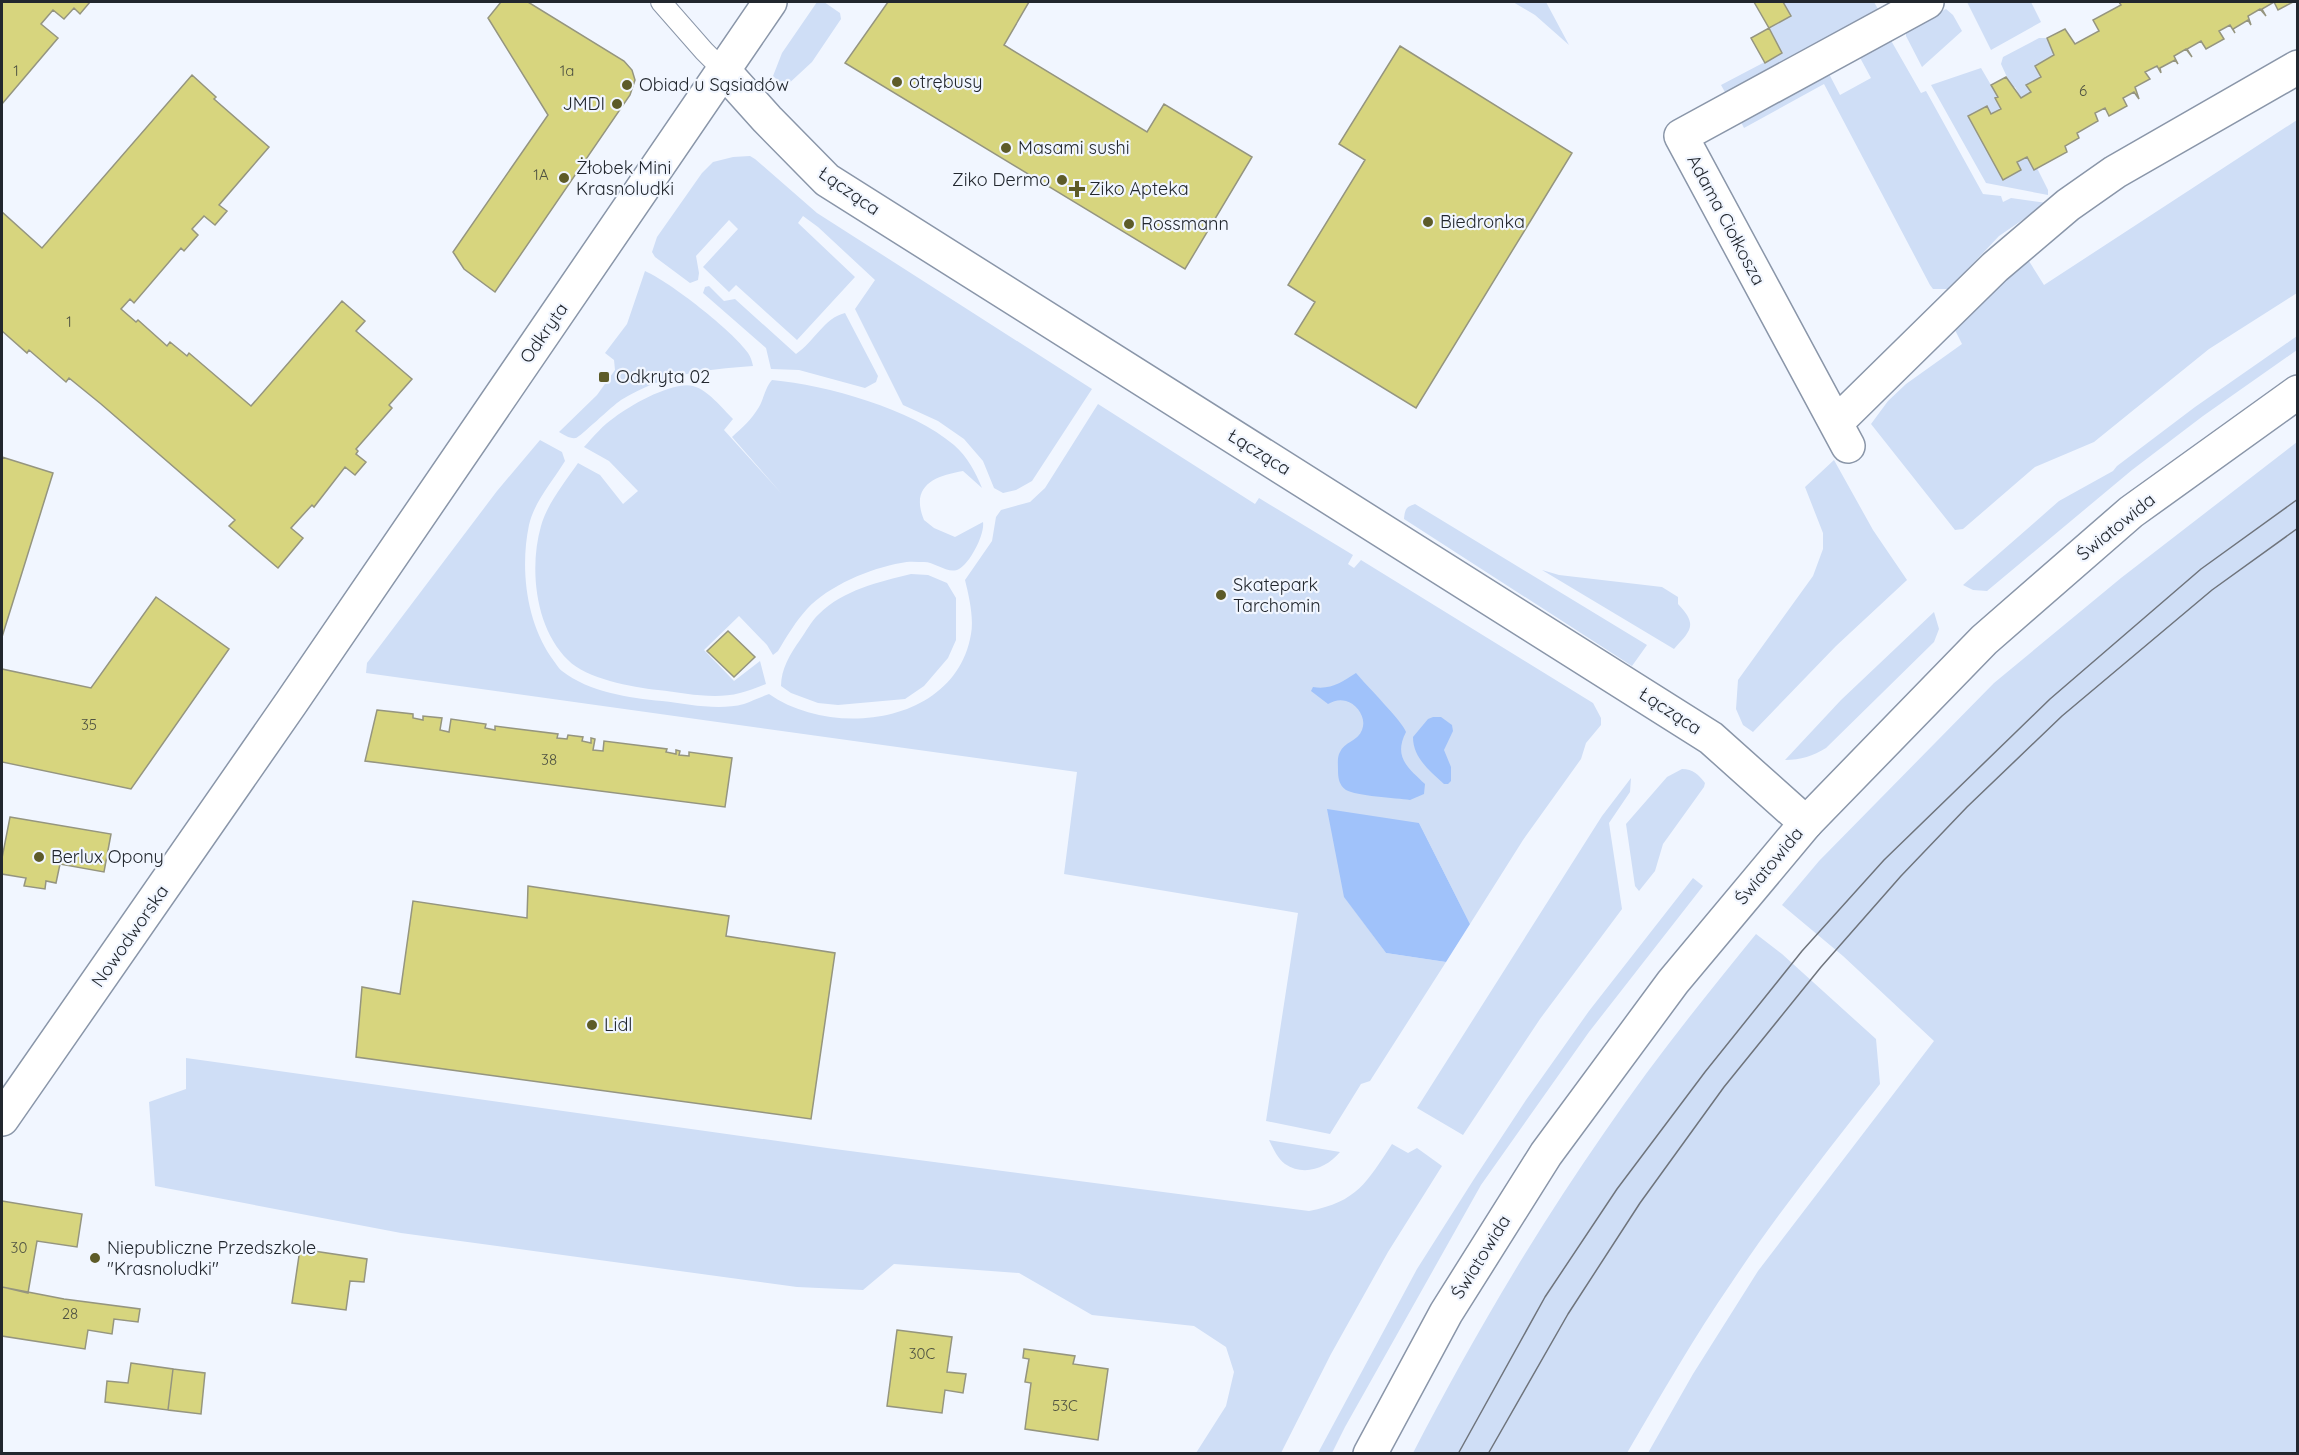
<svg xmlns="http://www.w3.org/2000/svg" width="2299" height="1455" font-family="Quicksand,sans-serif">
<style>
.green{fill:#cfdef6}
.forest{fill:#a0c2fa}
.building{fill:#d7d57e;stroke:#95957f;stroke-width:1.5}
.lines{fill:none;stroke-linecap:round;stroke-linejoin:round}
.service-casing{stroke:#8a96a9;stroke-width:22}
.minor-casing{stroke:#8a96a9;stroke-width:36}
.tertiary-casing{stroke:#8a96a9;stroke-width:36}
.service{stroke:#fff;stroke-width:20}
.minor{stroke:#fff;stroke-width:33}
.tertiary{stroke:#fff;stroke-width:33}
.tram{stroke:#6f747c;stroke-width:1.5}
.poi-dot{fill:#5d5b28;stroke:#f1f6ff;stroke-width:2}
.labels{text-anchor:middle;stroke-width:4.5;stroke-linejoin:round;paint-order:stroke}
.number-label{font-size:15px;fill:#4f5242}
.poi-label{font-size:18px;fill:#22272e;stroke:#f1f6ff;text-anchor:start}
.street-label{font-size:18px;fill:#22272e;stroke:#f1f6ff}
</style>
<rect width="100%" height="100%" fill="#f1f6ff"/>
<!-- green -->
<path class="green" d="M817 2H824L840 13 841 19 812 62 785 87 773 76 782 53Z
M1513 2H1546L1569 45 1535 15Z
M1783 2H1874L1878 9 1726 94 1721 85 1782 53 1769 28 1791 16Z
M1967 2H2031L2041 22 1991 50Z
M1946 9 1953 15 1962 31 1922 67 1906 36V29Z
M1889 37 1921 93 1926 91 1983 194 2001 196 2003 202 2011 198 2047 203 1999 236 1949 289H1933L1930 285 1824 84 1744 128 1739 118 1827 70 1840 95 1871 78 1858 54Z
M2039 38H2047L2054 55 2035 66 2041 77 2027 85 2031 92 2021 98 2015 87 2012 88 2001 64 2003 57Z
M1981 68 1998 97 1996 99 2001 109 1991 114 2003 180 2021 170 2017 162 2027 157 2034 170 2037 168 2048 190V195L1986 183 1931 85Z
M2297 120V293L2209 349 2094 442 2035 467 1963 529 1955 530 1871 424 1888 401 1906 384 1962 344 1954 328 2027 258 2044 285Z
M750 156 755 159 817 213 1092 389 1032 481 1016 490 1003 493 994 488 983 461 964 439 938 421 903 405 855 309 875 280 818 227 803 216 798 223 855 277 797 340 736 285 729 292 703 267 738 229 729 220 696 256 699 273 698 280 690 283 655 257 652 252 657 237 702 173 713 162 733 157Z
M645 271C670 282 733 331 748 353 751 357 752 362 753 366 702 370 666 373 621 400 612 406 580 437 576 438 570 439 564 435 559 432L597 395 615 370 614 360 605 353 627 324Z
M709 286 724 301 735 299 796 354C814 342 824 318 845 313L878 376 876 382 865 388 799 370 771 369 766 348 703 293 705 287Z
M2297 336V350L2203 416 2132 470 1987 591 1973 590 1963 585 2059 501 2113 471 2117 466 2195 407Z
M772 380C827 385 912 409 954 445 967 456 976 473 982 488L963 471C934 476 910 486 924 520L934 528 955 537 983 522C985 534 970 563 959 569 949 575 935 562 924 562 917 562 908 561 901 563 871 568 828 586 807 609 796 621 787 636 778 651L773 655 767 645 739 616 704 650 734 681 760 661 766 684C758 687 749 691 740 693 714 700 685 693 658 690 632 687 586 679 568 660 535 628 529 568 541 526 547 504 565 482 578 463L600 475 623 504 638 491 609 461 584 447C594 436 603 425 615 417 631 405 673 381 693 386 708 390 722 408 733 419L724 430 781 493 732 437C742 428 752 419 759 407 764 398 765 388 772 380Z
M1098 404 1255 504 1259 498 1353 555 1348 564 1354 568 1361 560 1593 703 1601 718V725L1586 743 1581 759 1523 840 1470 924 1419 823 1344 896 1386 953 1446 962 1370 1081 1361 1084 1330 1134 1266 1121 1298 913 1064 874 1077 772 366 673 367 663 497 491 540 440 562 452 565 461C553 481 534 502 529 525 520 568 526 620 551 657 555 662 558 668 562 671 589 692 629 698 662 701 688 704 718 711 744 704 752 701 761 697 769 694 833 739 956 724 971 634 974 618 969 596 965 580L992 541 996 517 1001 510 1030 502 1045 488Z
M2297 442V1453H1648L1693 1374 1758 1271 1934 1041 1843 956 1782 905 1819 861 1994 683 2121 578Z
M1834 460 1873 530 1907 580 1836 646 1753 732 1743 725 1736 709 1738 680 1813 576 1823 549V533L1805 487Z
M1415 504 1647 645 1632 666 1404 519C1405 509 1406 507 1415 504Z
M1542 570 1559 575 1662 587 1678 597V604C1698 625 1691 630 1674 649Z
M911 574 928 575 947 583 956 598V640L948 658 924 686 905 699 838 705 818 703 791 693 781 686C781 669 790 654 800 640 806 632 811 621 819 614 843 590 879 582 911 574Z
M1934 612 1939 629 1934 642 1826 748C1813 756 1801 760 1785 760L1841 700Z
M1682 769C1693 769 1699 775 1705 783L1704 787 1663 844 1655 871 1639 891 1635 886 1626 824 1667 777Z
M1631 778 1630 792 1609 823 1622 909 1540 1019 1463 1135 1417 1108 1602 816Z
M1693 878 1703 886 1589 1032 1481 1185 1345 1427 1332 1453H1318L1417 1269 1474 1179 1526 1100 1589 1011Z
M1756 934 1782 954 1876 1039 1880 1084C1829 1149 1777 1214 1732 1282 1694 1337 1661 1395 1627 1453H1413C1470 1343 1533 1235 1604 1133 1651 1064 1703 999 1756 934Z
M186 1058 827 1148 1309 1211C1357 1202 1367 1182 1392 1144L1408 1153 1417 1148 1442 1166 1388 1252 1331 1354 1281 1453H1196L1226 1406 1234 1372 1226 1347 1194 1326 1092 1315 1019 1273 894 1264 863 1290 797 1287 401 1233 155 1186 149 1102 186 1089Z
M1269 1140 1340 1152C1327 1168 1304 1177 1285 1164 1277 1158 1273 1148 1269 1140Z"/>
<!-- forest -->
<path class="forest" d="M1356 673C1365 684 1403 722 1406 732 1393 757 1408 768 1425 784L1424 794 1410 800C1396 798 1356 796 1346 790 1339 785 1338 778 1338 770 1338 764 1337 757 1340 752 1344 742 1358 741 1362 730 1367 718 1357 704 1346 701 1339 699 1334 701 1328 704L1311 691 1313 687C1331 690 1342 682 1356 673Z
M1433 717H1441L1452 725 1453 731 1444 750 1451 767V781L1448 784H1444C1430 771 1413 758 1413 737L1428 719Z
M1327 809 1419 823 1470 924 1446 962 1386 953 1344 897Z"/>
<!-- building -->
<path class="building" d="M2 2H90L80 14 74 8 64 19 53 10 41 24 58 38 2 104Z
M501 2H528L624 61 632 70 635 80 630 95 495 292 464 269 453 252 548 115 488 18Z
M888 2H1029L1004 45 1147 132 1164 104 1252 157 1185 269 845 63Z
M1754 2H1783L1791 16 1769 28Z
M2119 2H2293L2278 10 2274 2 2262 9 2266 16 2260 9 2248 16 2251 25 2248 20 2233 29 2235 33 2230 25 2219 31 2224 39 2206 49 2201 41 2187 49 2192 57 2186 49 2174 56 2178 64 2175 60 2160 68 2161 73 2157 66 2145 72 2150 79 2135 87 2139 99 2134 92 2123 98 2127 106 2109 116 2105 108 2095 113 2098 121 2077 133 2079 138 2065 146 2067 152 2034 170 2027 157 2017 162 2021 170 2003 180 1968 116 1987 106 1991 114 2001 109 1995 98 1998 97 1991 85 2006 77 2021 98 2031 92 2026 85 2041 77 2035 66 2054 55 2047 38 2065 29 2075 44 2099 31 2093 20 2121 5Z
M1769 28 1782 53 1765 63 1751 38Z
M1400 46 1572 153 1416 408 1295 334 1315 302 1288 285 1365 160 1339 144Z
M192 75 216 97 214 99 269 147 219 205 227 211 215 225 204 216 192 229 198 235 184 251 181 248 134 303 130 299 121 309 136 322 138 320 167 346 170 342 187 356 189 353 251 406 342 301 365 321 356 331 412 379 389 405 392 408 356 449 358 451 356 454 366 462 355 475 345 467 314 507 312 505 291 528 303 538 278 568 229 526 235 520 101 404 69 378 66 382 29 350 27 353 2 331V212L42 248Z
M2 457 53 473 2 637Z
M156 597 229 649 131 789 2 762V669L91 688Z
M728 631 755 657 734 677 707 651Z
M377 710 413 714V718L423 720V716L442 718 440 730 449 732 451 719 486 724 485 728 495 730V726L558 734 557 738 567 739 568 735 583 737 582 741 591 743V738L595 739 593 750 603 751 604 741 667 749 666 752 676 754V750L680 751 679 755 689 756V752L732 758 725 807 365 761Z
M10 817 111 834 104 872 60 864 56 883 46 881 45 889 24 886 26 878 2 874V858Z
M528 886 729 916 726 936 835 953 811 1119 356 1057 362 987 400 994 413 901 527 918Z
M2 1201 82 1214 77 1247 37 1241 28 1293 2 1287Z
M300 1249 367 1259 364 1282 350 1281 346 1310 292 1303Z
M2 1287 64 1299 140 1309 138 1322 114 1319 112 1334 88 1330 85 1349 2 1336Z
M897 1330 952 1337 947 1372 966 1374 963 1393 945 1390 942 1413 887 1406Z
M1024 1349 1075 1356 1073 1364 1108 1369 1098 1440 1025 1429 1031 1383 1025 1382 1029 1359 1023 1358Z
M131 1363 173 1369 168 1410 105 1402 107 1381 128 1383Z
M173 1369 205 1373 201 1414 168 1410Z"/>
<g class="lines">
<!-- service casing -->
<g class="service-casing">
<path id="service" d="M661 2 704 51 723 70"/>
</g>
<!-- minor casing -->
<g class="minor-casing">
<path id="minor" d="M723 70 767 119 827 180 1711 738 1806 823
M1836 423 1995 267 2068 205 2115 172 2298 67
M1848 446 1681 136 1927 2
M2 1119 291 703 770 2"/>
</g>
<!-- tertiary casing -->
<g class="tertiary-casing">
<path id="tertiary" d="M1370 1454 1446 1313 1546 1154 1673 982 1806 823 1984 640 2131 512 2298 392"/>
</g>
<!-- service -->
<use href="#service" class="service"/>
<!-- minor -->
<use href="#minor" class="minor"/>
<!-- tertiary -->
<use href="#tertiary" class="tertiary"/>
<!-- tram -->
<path class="tram" d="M1458 1454 1545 1297 1617 1189 1705 1072 1802 951 1884 860 2050 699 2201 569 2298 499
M1488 1454 1568 1314 1640 1203 1724 1087 1821 967 1901 876 1967 807 2062 716 2212 590 2298 528"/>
</g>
<!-- markers -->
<g class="poi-dot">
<circle cx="897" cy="82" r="6"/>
<circle cx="627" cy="85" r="6"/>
<circle cx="617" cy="104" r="6"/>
<circle cx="1006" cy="148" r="6"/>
<circle cx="564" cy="178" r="6"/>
<circle cx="1062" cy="180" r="6"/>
<path d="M1074 180h6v6h6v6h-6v6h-6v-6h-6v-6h6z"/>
<circle cx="1428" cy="222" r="6"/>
<circle cx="1129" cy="224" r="6"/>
<rect x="598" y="371" width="12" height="12" rx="3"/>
<circle cx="1221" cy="595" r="6"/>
<circle cx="39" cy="857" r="6"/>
<circle cx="592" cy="1025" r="6"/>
<circle cx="95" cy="1258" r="6"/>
</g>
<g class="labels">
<!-- number labels -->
<g class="number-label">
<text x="16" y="76">1</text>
<text x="567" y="76">1a</text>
<text x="2083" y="96">6</text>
<text x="541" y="180">1A</text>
<text x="69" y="327">1</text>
<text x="89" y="730">35</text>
<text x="549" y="765">38</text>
<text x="19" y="1253">30</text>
<text x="70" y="1319">28</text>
<text x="922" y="1359">30C</text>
<text x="1065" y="1411">53C</text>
</g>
<!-- poi labels -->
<g class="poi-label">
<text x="909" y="88">otrębusy</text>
<text x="639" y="91">Obiad u Sąsiadów</text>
<text x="605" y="110" text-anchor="end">JMDI</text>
<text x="1018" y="154">Masami sushi</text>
<text x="576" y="174">Żłobek Mini<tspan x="576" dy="21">Krasnoludki</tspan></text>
<text x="1050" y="186" text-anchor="end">Ziko Dermo</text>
<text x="1089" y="195">Ziko Apteka</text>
<text x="1440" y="228">Biedronka</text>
<text x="1141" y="230">Rossmann</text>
<text x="616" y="383">Odkryta 02</text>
<text x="1233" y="591">Skatepark<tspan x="1233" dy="21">Tarchomin</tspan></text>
<text x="51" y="863">Berlux Opony</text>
<text x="604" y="1031">Lidl</text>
<text x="107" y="1254">Niepubliczne Przedszkole<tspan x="107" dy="21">"Krasnoludki"</tspan></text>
</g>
<!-- street labels -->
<g class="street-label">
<text transform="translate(849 191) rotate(35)" y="6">Łącząca</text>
<text transform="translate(1726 220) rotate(62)" y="6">Adama Ciołkosza</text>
<text transform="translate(544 333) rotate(-55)" y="6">Odkryta</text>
<text transform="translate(1259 452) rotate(32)" y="6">Łącząca</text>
<text transform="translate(2116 527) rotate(-39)" y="6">Światowida</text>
<text transform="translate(1670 711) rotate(33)" y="6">Łącząca</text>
<text transform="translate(1769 866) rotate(-50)" y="6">Światowida</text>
<text transform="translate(130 936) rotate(-55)" y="6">Nowodworska</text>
<text transform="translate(1481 1257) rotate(-58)" y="6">Światowida</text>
</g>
</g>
<!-- border -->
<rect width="2299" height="1455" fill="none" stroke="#22272e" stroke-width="6"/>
</svg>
